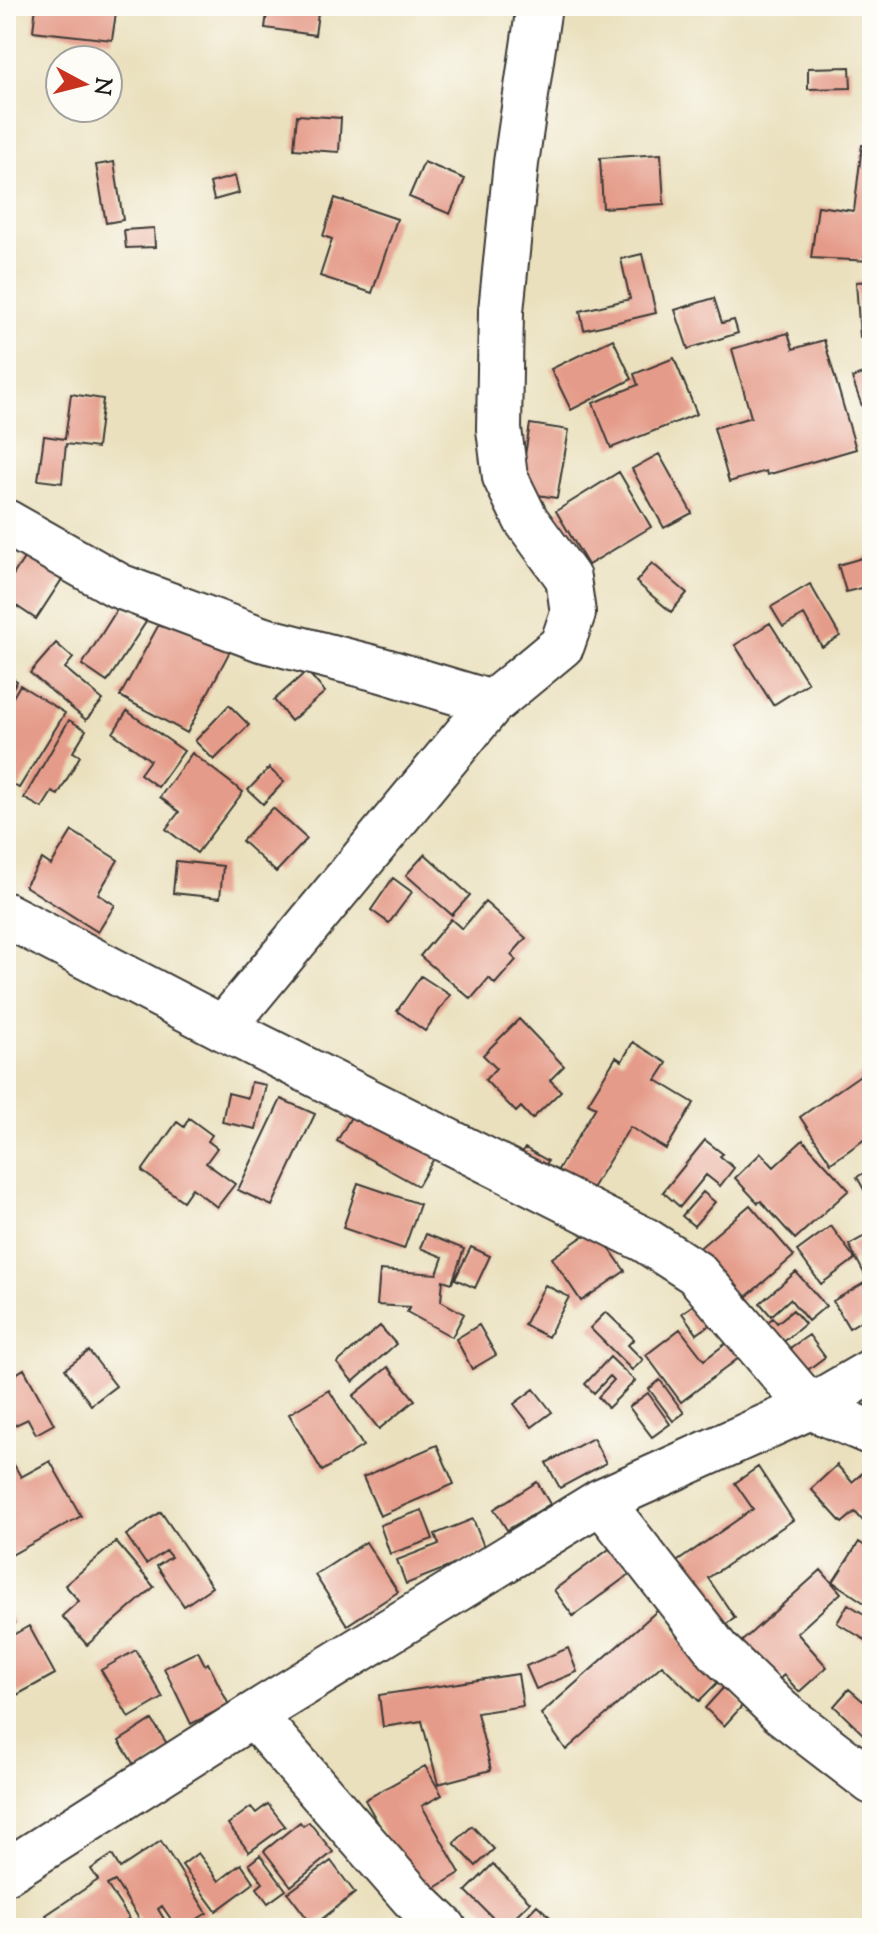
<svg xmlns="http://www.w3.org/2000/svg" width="878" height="1934" font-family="'Sorts Mill Goudy',serif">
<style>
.building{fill:#e59b89}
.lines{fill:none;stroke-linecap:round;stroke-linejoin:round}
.minor-casing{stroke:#3b3934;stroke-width:48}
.minor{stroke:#fff;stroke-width:44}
</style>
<rect width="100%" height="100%" fill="#fdfcf7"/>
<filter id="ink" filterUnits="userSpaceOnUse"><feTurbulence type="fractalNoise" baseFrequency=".0125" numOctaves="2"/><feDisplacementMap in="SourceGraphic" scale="16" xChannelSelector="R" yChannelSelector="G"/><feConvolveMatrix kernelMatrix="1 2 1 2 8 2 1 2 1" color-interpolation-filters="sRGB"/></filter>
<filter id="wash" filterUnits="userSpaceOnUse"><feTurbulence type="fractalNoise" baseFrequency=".006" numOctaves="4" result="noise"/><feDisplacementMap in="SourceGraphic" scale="32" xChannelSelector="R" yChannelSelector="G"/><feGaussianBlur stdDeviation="1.8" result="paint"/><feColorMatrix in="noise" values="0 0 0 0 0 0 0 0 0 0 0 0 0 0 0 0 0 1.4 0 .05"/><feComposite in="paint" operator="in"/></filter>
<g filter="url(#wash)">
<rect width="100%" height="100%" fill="#eae0bd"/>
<g id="blocks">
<!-- building -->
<path class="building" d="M36 6H117L112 40 33 31Z
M268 6H319L315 35 265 28Z
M850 67 851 88 808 89V68Z
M297 115 341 118 339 152 294 149Z
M862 145H872V261L811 258 818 206 854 211Z
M661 154 664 204 603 208 600 158Z
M114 162 123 220 106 223 96 165Z
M424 162 465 179 450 214 409 197Z
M235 176 239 193 214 200 210 183Z
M335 198 397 219 372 293 320 276 332 239 323 236Z
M154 228 155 247 126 248 124 230Z
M642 254 656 313 584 330 580 311 630 299 621 259Z
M872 281V336L860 337 856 282Z
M714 298 722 323 734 320 738 333 688 349 675 310Z
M788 333 793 349 824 340 856 449 767 475 766 471 729 482 714 428 751 417 732 349Z
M613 339 632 379 571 410 551 369Z
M674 358 697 414 611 448 593 403 638 385 634 374Z
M872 370V434L852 378Z
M71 394 103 399 97 448 66 444 62 483 38 480 44 436 65 439Z
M530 424 569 430 557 498 519 492Z
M659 454 692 513 664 528 632 469Z
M619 472 651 527 588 565 556 511Z
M30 549 66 573 36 619 6 599V586Z
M872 555V585L846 592 838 565Z
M652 563 687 593 671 612 636 582Z
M810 584 840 636 822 647 804 615 783 627 771 607Z
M120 605 146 622 107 682 82 665Z
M164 615 230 651 187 733 120 696Z
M770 623 808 683 773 705 735 645Z
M56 643 73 658 65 668 103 700 86 720 30 673Z
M307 671 325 692 291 721 274 700Z
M6 674 17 681 6 699Z
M20 685 65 713 19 788 6 780V709Z
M229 705 249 725 214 760 195 741Z
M127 711 184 751 158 787 140 774 150 760 113 733Z
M69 720 86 730 73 752 80 756 58 795 52 792 42 808 24 798Z
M192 753 243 792 197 853 166 829 179 812 160 797Z
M269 768 284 782 263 804 248 790Z
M273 808 307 839 276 872 242 841Z
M72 831 118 860 98 894 115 905 98 932 25 886 42 859 51 865Z
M425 854 470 895 452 915 406 875Z
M176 861 223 866 220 898 173 893Z
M393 878 412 892 389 923 371 910Z
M485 902 526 938 511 955 516 960 495 984 489 978 471 999 420 956 451 919 462 929Z
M421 976 450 995 425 1031 397 1011Z
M6 998 13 1000 7 1021H6Z
M519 1019 564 1066 550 1080 561 1091 532 1119 521 1107 516 1112 485 1080 496 1068 483 1055Z
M633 1042 667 1063 656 1080 694 1103 666 1149 630 1127 586 1198 553 1178 596 1107 588 1103 616 1057 622 1061Z
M866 1071 872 1079V1134L831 1163 800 1117Z
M251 1082 266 1085 256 1129 222 1122 228 1093 248 1098Z
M281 1099 315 1114 272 1206 238 1190Z
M355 1110 436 1155 418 1186 337 1141Z
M189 1118 212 1135 208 1141 217 1148 206 1163 235 1184 217 1207 192 1188 183 1201 142 1171 177 1122 184 1127Z
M705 1140 723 1154 720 1156 734 1168 720 1186 706 1175 680 1207 663 1192Z
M803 1140 849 1190 795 1239 761 1201 758 1203 735 1178 761 1153 774 1167Z
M525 1148 548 1161 538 1179 515 1165Z
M872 1168V1204L857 1177Z
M358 1183 420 1204 404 1249 343 1228Z
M703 1192 715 1202 694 1226 682 1216Z
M750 1205 794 1256 740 1302 696 1251Z
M831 1226 855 1259 821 1284 797 1251Z
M595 1228 625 1271 581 1301 552 1258Z
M872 1232V1288L849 1245Z
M426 1234 464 1249 452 1283 443 1280 441 1301 464 1314 452 1337 407 1312 410 1307 377 1305 380 1270 437 1274 443 1257 420 1248Z
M471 1247 490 1256 475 1288 455 1279Z
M796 1272 826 1306 808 1321 790 1299 771 1316 760 1303Z
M864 1283 872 1296V1314L849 1328 833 1301Z
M545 1285 569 1297 548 1337 524 1325Z
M706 1296 721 1317 697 1334 682 1313Z
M793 1310 805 1324 775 1349 759 1329 773 1318 777 1323Z
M606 1312 634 1339 628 1345 643 1360 632 1370 590 1328Z
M479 1325 496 1355 472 1369 456 1339Z
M380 1326 396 1344 353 1382 337 1363Z
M680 1329 704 1360 736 1336 748 1351 681 1402 646 1355Z
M809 1335 825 1357 798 1377 781 1354Z
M89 1351 116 1386 91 1405 65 1369Z
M610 1357 635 1381 608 1408 598 1397 614 1380 610 1376 594 1393 585 1384Z
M6 1360 14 1375 24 1369 54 1424 36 1434 28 1419 7 1429Z
M388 1367 415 1400 379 1429 353 1396Z
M660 1380 684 1413 673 1421 649 1389Z
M534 1389 552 1412 532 1427 514 1404Z
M329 1390 363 1446 322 1471 289 1414Z
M648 1393 670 1424 652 1437 629 1407Z
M593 1438 606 1463 560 1488 546 1463Z
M437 1445 454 1484 380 1516 363 1477Z
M50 1461 81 1516 6 1558V1467L13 1463 21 1477Z
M837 1465 852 1482 872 1465V1531L855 1512 842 1523 811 1489Z
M758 1467 793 1520 708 1578 735 1618 710 1635 665 1570 753 1509 735 1483Z
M537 1482 550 1504 507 1530 494 1509Z
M422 1510 433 1539 390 1554 380 1525Z
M161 1512 212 1587 184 1606 157 1566 171 1557 166 1551 146 1564 126 1535Z
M473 1519 486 1552 406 1584 397 1560 439 1544 435 1534Z
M116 1542 154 1587 87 1645 62 1616 79 1601 65 1585Z
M366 1542 398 1592 347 1625 315 1575Z
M859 1542 872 1551V1608L833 1582Z
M612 1547 631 1573 573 1616 554 1590Z
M821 1570 841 1593 797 1633 827 1667 799 1692 784 1675 776 1682 741 1642Z
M848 1604 872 1619V1644L837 1623Z
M6 1610 14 1623 6 1627Z
M658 1610 684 1645 720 1680 699 1701 662 1665 566 1750 541 1714Z
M29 1626 55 1674 6 1701V1639Z
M568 1648 577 1672 536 1689 526 1666Z
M136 1650 163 1698 129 1718 101 1670Z
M198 1651 205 1665 208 1663 229 1705 191 1724 164 1668Z
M518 1674 523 1706 477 1713 491 1770 438 1784 422 1721 383 1727 379 1695Z
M724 1687 743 1705 724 1726 705 1708Z
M849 1689 863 1701 872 1691V1743L834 1706Z
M152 1720 171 1750 138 1771 119 1741Z
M425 1766 442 1795 422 1806 460 1873 420 1897 365 1800Z
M268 1804 285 1826 249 1852 228 1824 251 1807 256 1813Z
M300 1822 303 1826 309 1822 333 1852 291 1886 264 1851Z
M472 1826 494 1849 476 1866 454 1843Z
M161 1841 207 1913 183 1928H177L162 1906 158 1909 164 1919 151 1928H145L115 1881 107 1885 129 1918 115 1928H55L46 1915 98 1880 91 1869 112 1855 120 1868Z
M198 1853 219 1881 241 1864 254 1883 216 1911 182 1865Z
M260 1855 286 1890 268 1903 257 1888 263 1883 249 1864Z
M331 1861 355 1893 313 1926 288 1893Z
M493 1864 530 1902 503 1928 466 1891Z
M537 1905 562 1928H515Z"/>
</g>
</g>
<g filter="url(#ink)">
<use href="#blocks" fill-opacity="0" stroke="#3b3934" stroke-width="2"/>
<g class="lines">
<!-- minor casing -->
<g class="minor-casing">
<path id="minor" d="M6 522 119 586 261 639 382 670 492 703
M6 915 223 1028 645 1240 696 1273 810 1407 872 1433
M223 1028 492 703 562 645 573 613 568 578 526 520 505 477 499 429 501 311 516 163 539 6
M601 1501 718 1651 781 1712 872 1782
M253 1715 412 1897 444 1928
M6 1872 253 1715 601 1501 810 1407 872 1371"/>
</g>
<!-- minor -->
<use href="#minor" class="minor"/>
</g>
</g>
<!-- margin -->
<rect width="878" height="1934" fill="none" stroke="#fdfcf7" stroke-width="32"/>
<!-- north arrow -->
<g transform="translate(84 84) rotate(97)"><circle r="38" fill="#fdfcf7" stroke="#a3a29f" stroke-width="2"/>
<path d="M0-6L14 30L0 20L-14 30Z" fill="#c8321e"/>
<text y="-12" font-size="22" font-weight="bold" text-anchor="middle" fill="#1c1c1c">N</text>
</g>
</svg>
